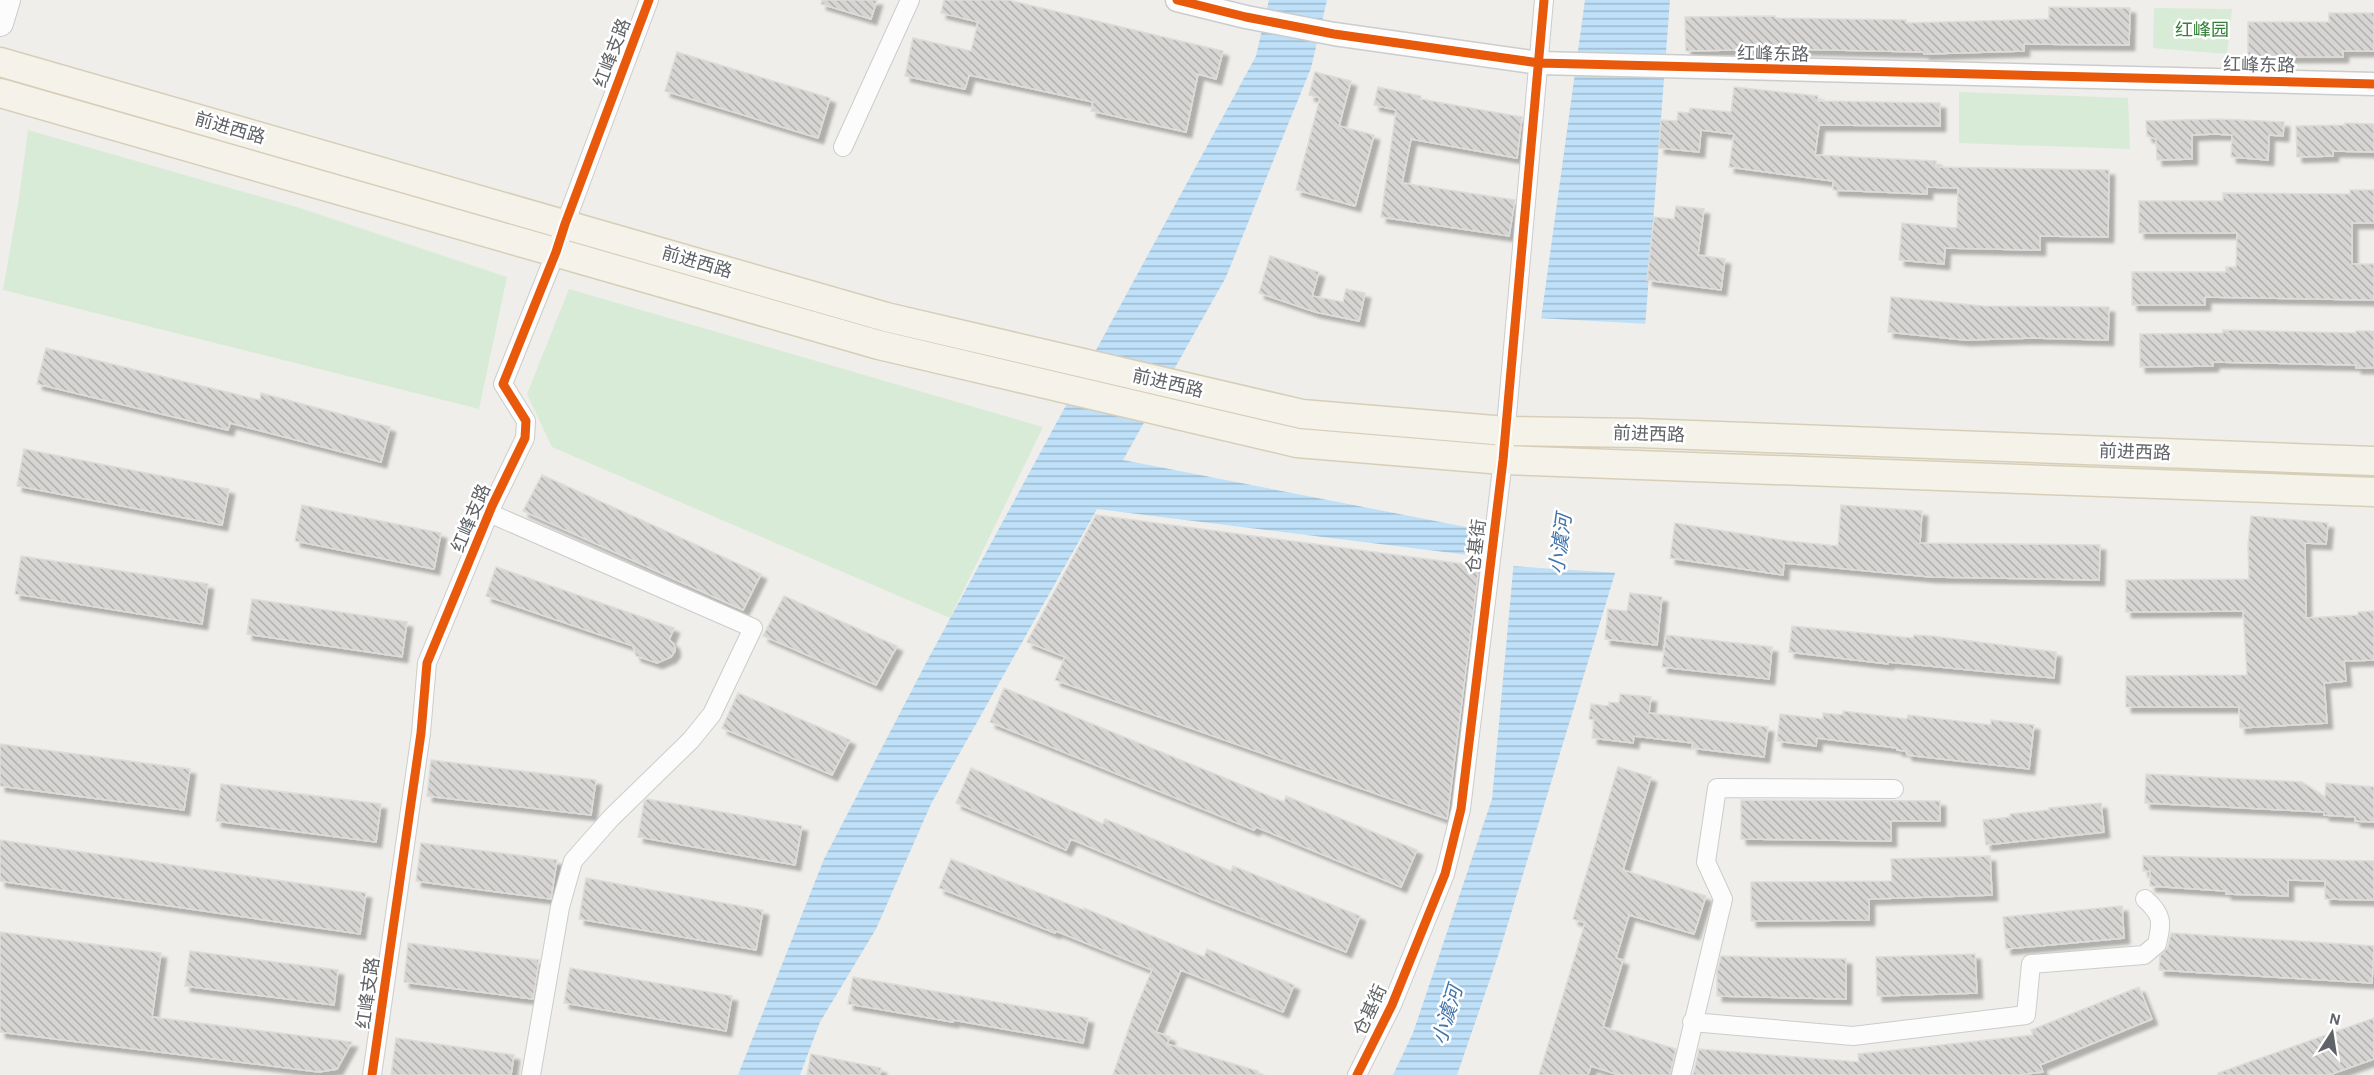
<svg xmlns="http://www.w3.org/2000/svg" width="2374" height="1075" font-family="'Alegreya Sans','Noto Sans SC',sans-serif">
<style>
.park{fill:#d8ebd6}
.water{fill:url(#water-rules)}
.pier{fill:#efeeea}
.building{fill:url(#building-back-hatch);stroke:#deddd9;stroke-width:1.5;filter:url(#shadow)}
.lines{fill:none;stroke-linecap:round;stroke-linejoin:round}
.minor-casing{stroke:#cbcccc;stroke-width:20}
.tertiary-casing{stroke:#cbcccc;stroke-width:25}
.secondary-casing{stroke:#cacacb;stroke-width:28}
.primary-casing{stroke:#d7ceb8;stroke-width:31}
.minor{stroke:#fdfcfc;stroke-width:18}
.tertiary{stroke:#fdfcfc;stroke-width:22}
.secondary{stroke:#fdfcfc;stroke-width:26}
.primary{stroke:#f4f2e9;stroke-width:28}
.cycleway-casing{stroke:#fff;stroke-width:13}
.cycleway{stroke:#e8590c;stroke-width:9}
.labels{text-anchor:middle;stroke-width:5;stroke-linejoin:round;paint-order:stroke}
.park-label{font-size:18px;fill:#348238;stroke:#fff}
.street-label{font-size:18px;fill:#5f6368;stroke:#fff}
.water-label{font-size:20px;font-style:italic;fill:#4174aa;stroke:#fff}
</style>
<defs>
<pattern id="water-rules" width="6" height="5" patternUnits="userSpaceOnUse" patternTransform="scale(1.5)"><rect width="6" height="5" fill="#bfe0f9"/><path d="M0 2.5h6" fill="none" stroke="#9eb9cd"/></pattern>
<pattern id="building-back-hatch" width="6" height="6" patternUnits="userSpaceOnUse" patternTransform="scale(1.5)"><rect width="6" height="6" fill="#d6d5d3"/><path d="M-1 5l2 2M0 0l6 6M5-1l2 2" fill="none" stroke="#b1b0af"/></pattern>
<filter id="shadow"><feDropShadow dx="5.5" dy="5.5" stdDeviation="1.5" flood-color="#0004"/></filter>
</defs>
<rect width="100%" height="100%" fill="#efeeea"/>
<!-- park -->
<path class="park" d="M2154 8 2232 9 2227 54 2153 48Z
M1959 92 2128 98 2130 149 1959 143Z
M28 130 300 208 507 277 479 409 3 290 19 198Z
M569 289 1043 427 950 618 552 447 527 394Z"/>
<!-- water -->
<path class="water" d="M1269 0H1327L1311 68 1226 277 1123 460 1471 528 1469 555 1097 509 931 804 876 929 820 1022 800 1075H738L824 859 927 661 1256 56Z
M1585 0H1670L1643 354 1617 567 1498 956 1457 1075H1393L1413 1033 1492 799 1514 560 1539 334Z"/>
<!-- pier -->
<path class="pier" d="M1538 318 1649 324 1619 573 1510 566Z"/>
<!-- building -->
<path class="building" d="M822 0H877L871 19 821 4Z
M944 0H1008L1223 51 1216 79 1198 74 1186 132 1091 111 1093 102 969 75 965 89 905 76 913 38 971 51 978 22 941 13Z
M2049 7 2130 8 2129 45 2024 44V51L1924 54V52L1787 49 1686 51 1685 17 1775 16V18L1906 20V23L2049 19Z
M2329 13H2374V51H2343V57H2248V22H2329Z
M677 52 830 98 818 138 665 91Z
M1315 72 1351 81 1339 126 1374 135 1355 206 1296 190 1320 98 1309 95Z
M1378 87 1421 96 1420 99 1522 117 1517 158 1411 139 1402 183 1515 200 1509 236 1381 217 1396 110 1374 105Z
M1734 87 1818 96V101L1940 103V126L1819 125 1815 155 1936 161V167L2109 170 2108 237 2040 236V250L1945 248 1944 264 1899 260 1902 223 1957 228 1958 188 1927 187V194L1833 190V181L1729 167 1734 134 1701 130 1699 152 1659 148 1661 120 1677 121 1678 112 1689 113 1690 108 1731 112Z
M2219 119 2284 122 2283 136 2269 135 2268 160 2231 157 2232 135 2215 134 2192 135V159L2157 160 2156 139 2147 136 2146 121Z
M2345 123 2374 124V152L2333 151V156L2297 157 2296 126 2345 125Z
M2350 190H2374V223H2352V264H2374V300L2205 297V305H2132V272H2226V267H2236L2237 233H2139V201H2223V193L2350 194Z
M1676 206 1704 209 1698 255 1725 259 1721 290 1647 280 1654 217 1674 219Z
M1270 256 1319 272 1312 296 1343 302 1346 289 1365 293 1359 321 1315 312 1259 293Z
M1891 297 1983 306 2109 307 2108 340 2033 338 1965 340 1888 332Z
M2223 330 2356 333V331H2374V368H2356V365L2213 362V366L2140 367V334L2223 333Z
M46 348 260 400 261 393 390 427 381 462 230 423 228 430 37 384Z
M24 449 229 489 222 525 17 486Z
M542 475 761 574 743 610 523 511Z
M302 505 441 533 434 569 295 541Z
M1841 505 1922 511 1920 543 2100 545 2099 580 1931 577 1784 563 1783 575 1670 558 1675 523 1788 541 1838 546Z
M1096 515 1479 566 1447 819 1055 680 1065 657 1027 642Z
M2251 516 2328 523 2326 544 2305 543 2306 618 2358 615V612L2374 611V660L2344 661 2346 681 2324 683 2327 723 2240 728 2239 707H2126V676L2247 675 2243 611 2126 612V580L2249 579 2248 545Z
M21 556 208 584 202 624 15 594Z
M496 567 674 628 669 640 674 644 675 651 671 657 657 663 636 656 633 646 486 596Z
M1630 593 1662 597 1657 645 1605 639 1608 609 1627 611Z
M784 596 897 646 876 685 763 636Z
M252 599 407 622 402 657 247 634Z
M1792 626 1913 638 1914 635 1932 636 2056 652 2054 678 1888 662V664L1789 652Z
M1666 635 1772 647 1769 679 1662 667Z
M1004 688 1284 802 1286 796 1417 850 1401 887 1256 827 1254 830 990 722Z
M738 693 850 740 832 775 722 728Z
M1620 694 1651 697 1649 713 1768 727 1764 757 1692 748 1693 743 1634 736 1633 743 1592 738 1594 720 1589 719 1591 704 1609 706V702L1619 703Z
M1843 711 1907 719 1908 715 1991 725V720L2034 725 2029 769 1907 755 1906 751 1897 750V748L1817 738 1816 746 1777 741 1780 714 1823 719V713L1843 715Z
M0 744 190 769 184 810 0 786Z
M431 760 596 780 591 815 427 796Z
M1618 767 1651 777 1623 870 1706 896 1694 934 1629 915 1616 958 1623 960 1603 1027 1676 1049 1670 1075H1619L1591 1066 1588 1075H1539L1585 923 1573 919Z
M971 768 1103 824 1105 819 1231 871 1233 866 1360 916 1346 952 1219 902 1071 839 1066 850 956 803Z
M2146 774 2302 782 2325 797 2326 783 2374 787V822L2355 821V817L2324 815V812L2145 803Z
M221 784 381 804 376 842 216 821Z
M647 799 802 826 795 865 638 837 644 802Z
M1741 800 1940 801V821H1891V841L1741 839Z
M2101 803 2104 832 1986 845 1983 820 2010 817V814L2049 810V808Z
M0 840 366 893 360 934 0 881Z
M421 843 557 860 551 899 416 881Z
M1990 856 1992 895 1869 899V920L1751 921V882L1892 881 1891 859Z
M2143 856 2374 861V900L2325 899V881L2288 880V896L2226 894V891L2150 886V871H2143Z
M951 859 1084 910V908L1204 957 1207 949 1294 985 1283 1012 1181 970 1156 1032 1170 1037 1167 1044 1258 1071V1075H1113L1134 1013 1152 970 1056 931 1055 933 939 888Z
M586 878 763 910 756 950 579 919Z
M2122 906 2124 938 2006 949 2003 917Z
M0 932 161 953 152 1017 352 1042 337 1069 319 1072 0 1032Z
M2171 933 2374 946 2372 983 2159 970 2160 956 2168 947Z
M408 943 539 960 533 999 404 982Z
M190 951 338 970 334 1005 185 986Z
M1975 954 1977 993 1877 996 1876 957Z
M1721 956 1846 959V999L1717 996V971Z
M570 968 732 996 726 1031 564 1003Z
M853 977 1088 1018 1083 1043 953 1020V1022L848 1004Z
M2139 987 2152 1019 2040 1065 2043 1072 2016 1075H1693L1699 1049 1859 1062 1858 1054 2033 1035 2031 1030Z
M2374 1018V1059L2329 1075H2218V1073Z
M396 1038 514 1055 511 1075H391Z
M811 1054 881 1068 880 1075H807Z"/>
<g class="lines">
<!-- minor casing -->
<g class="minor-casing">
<path id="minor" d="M843 147 910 0
M489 513 753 628 712 714 691 740 611 818 573 861 560 907 531 1075
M1692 1022 1853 1036 2026 1015 2031 964 2144 955 2157 944C2162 922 2163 915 2145 899
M372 1075 421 733 427 663 492 506 525 438 526 421 503 384 556 252 565 224 649 0
M1357 1075 1392 1005 1445 874 1461 809 1503 460 1544 0
M1681 1075 1723 899 1706 862 1717 788 1894 789"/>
</g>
<!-- tertiary casing -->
<g class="tertiary-casing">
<path id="tertiary" d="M1177 0 1246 17 1334 34 1539 63 2374 84"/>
</g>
<!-- secondary casing -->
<g class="secondary-casing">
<path id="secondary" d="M0 23 7 0"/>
</g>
<!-- primary casing -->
<g class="primary-casing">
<path id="primary" d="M0 62 886 317 1302 414 1506 431 1639 433 2374 461
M0 93 879 345 1297 443 1503 460 2374 492"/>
</g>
<!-- minor -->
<use href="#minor" class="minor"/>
<!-- tertiary -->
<use href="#tertiary" class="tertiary"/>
<!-- secondary -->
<use href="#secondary" class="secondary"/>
<!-- primary -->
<use href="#primary" class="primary"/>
<!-- cycleway casing -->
<g class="cycleway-casing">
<path id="cycleway" d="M1177 0 1246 17 1334 34 1539 63 2374 84
M372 1075 421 733 427 663 492 506 525 438 526 421 503 384 556 252 565 224 649 0
M1357 1075 1392 1005 1445 874 1461 809 1503 460 1544 0"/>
</g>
<!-- cycleway -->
<use href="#cycleway" class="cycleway"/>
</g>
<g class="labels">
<!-- park labels -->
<g class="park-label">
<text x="2202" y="36">红峰园</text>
</g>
<!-- street labels -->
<g class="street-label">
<text transform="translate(612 53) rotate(-69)" y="6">红峰支路</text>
<text transform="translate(1773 54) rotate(1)" y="6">红峰东路</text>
<text transform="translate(2259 65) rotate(1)" y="6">红峰东路</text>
<text transform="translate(230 128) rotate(16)" y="6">前进西路</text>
<text transform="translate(697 262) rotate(16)" y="6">前进西路</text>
<text transform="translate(1168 383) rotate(13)" y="6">前进西路</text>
<text transform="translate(1649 434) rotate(2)" y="6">前进西路</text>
<text transform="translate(2135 452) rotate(2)" y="6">前进西路</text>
<text transform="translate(471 518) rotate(-67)" y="6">红峰支路</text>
<text transform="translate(1476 546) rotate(-83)" y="6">仓基街</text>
<text transform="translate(368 993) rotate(-82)" y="6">红峰支路</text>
<text transform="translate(1370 1010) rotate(-65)" y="6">仓基街</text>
</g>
<!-- water labels -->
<g class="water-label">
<text transform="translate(1560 544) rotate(-82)" y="7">小澞河</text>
<text transform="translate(1447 1015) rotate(-73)" y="7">小澞河</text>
</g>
</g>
<!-- north arrow -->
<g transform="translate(2332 1033) rotate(12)" stroke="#ffffff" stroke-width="4.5" paint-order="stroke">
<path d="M0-4.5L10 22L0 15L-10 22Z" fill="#5f6368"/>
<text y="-9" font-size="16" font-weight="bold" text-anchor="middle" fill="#5f6368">N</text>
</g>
</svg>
